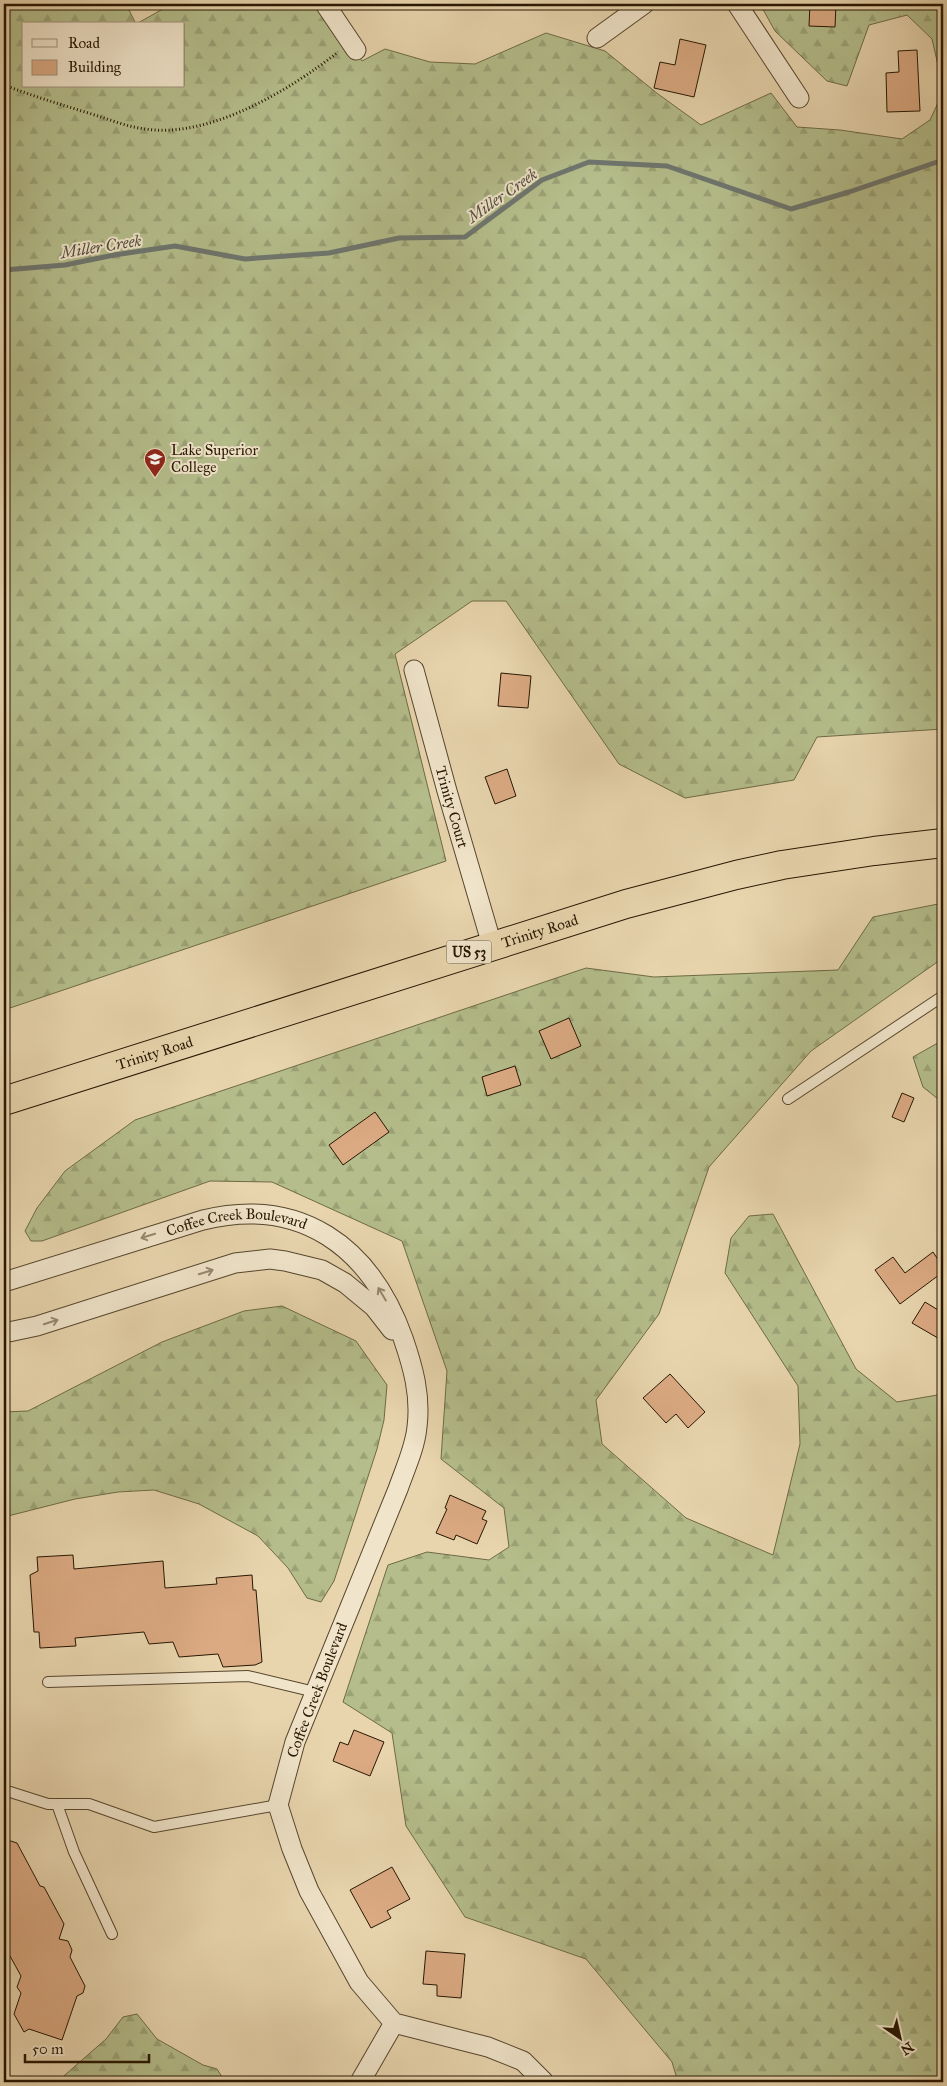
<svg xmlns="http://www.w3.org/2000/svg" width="947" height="2086" font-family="'IM FELL Great Primer',serif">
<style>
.forest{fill:url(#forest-firs);stroke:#6e6a46;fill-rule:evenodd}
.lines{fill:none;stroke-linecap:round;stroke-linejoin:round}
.stream{stroke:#6e766f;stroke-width:5}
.building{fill:#dbaa83;stroke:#271702}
.service-casing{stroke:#57462d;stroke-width:12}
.minor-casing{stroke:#57462d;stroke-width:21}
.trunk-casing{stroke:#271702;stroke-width:30}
.path{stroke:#271702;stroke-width:3;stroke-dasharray:1 2.5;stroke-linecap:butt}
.service{stroke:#f0e4ca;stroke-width:10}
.minor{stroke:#f0e4ca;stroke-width:19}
.trunk{stroke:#e8d5ae;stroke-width:28}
.oneway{stroke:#968870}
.labels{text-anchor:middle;stroke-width:4;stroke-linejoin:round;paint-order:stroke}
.shield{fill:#f0e4ca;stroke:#63543e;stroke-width:1}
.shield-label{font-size:14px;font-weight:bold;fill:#271702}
.poi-label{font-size:15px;fill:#271702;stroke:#f0e4ca;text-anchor:start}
.street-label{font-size:15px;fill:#271702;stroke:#f0e4ca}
.water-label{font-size:16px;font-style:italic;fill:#514e41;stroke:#f0e4ca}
</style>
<defs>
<pattern id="forest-firs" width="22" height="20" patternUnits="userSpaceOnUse" patternTransform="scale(1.25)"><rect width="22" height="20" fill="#b4bd8b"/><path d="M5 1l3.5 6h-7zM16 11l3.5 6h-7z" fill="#9ba276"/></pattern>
</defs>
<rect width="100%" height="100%" fill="#e8d5ae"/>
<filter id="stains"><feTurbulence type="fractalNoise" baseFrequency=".004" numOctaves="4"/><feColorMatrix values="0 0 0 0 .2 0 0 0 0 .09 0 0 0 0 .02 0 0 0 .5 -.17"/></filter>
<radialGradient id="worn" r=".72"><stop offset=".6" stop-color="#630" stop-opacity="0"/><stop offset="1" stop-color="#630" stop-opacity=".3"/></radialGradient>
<!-- forest -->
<path class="forest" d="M4 4H126L136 24 172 4H319L362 61 385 49 430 62 475 64 546 33 605 51 658 94 701 125 771 93 797 127 840 130 902 139 930 120 943 92V729L817 737 794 780 685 798 619 764 506 601H472L395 654 446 861 4 1010ZM24 24H184V86H24Z
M760 4H943V87L932 39 907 15 869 25 847 86 827 81 775 31Z
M943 903V958L811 1051 709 1167 659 1314 596 1400 602 1444 686 1518 773 1555 800 1444 798 1386 725 1273 731 1238 749 1216 773 1214 856 1369 897 1402 943 1394V2082H678L672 2062 586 1959 465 1917 406 1826 392 1733 343 1702 388 1565 427 1552 489 1560 509 1547 504 1508 441 1459 447 1371 402 1241 272 1182 210 1181 42 1241H31L25 1231 37 1208 65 1171 135 1120 586 968 654 977 838 970 873 917Z
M943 1040V1103L923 1087 913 1057Z
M282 1306 356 1341 387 1385 384 1420 377 1449 334 1581 321 1602 307 1598 288 1568 258 1536 199 1504 154 1490 118 1492 75 1499 4 1517V1412L28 1411 162 1342 244 1311Z
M137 2014 157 2039 203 2065 217 2069 225 2082H57L106 2039 123 2017Z"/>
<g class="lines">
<!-- stream -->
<path class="stream" d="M4 270 65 265 114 255 175 246 245 259 329 253 399 238 465 237 542 180 589 162 667 166 791 209 849 192 943 160"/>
</g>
<!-- building -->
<path class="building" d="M810 4H836L835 27 809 26Z
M680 39 706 45 694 97 654 88 660 62 675 65Z
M917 50 920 111 887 112 886 73 899 72 898 51Z
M501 673 531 676 528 708 498 706Z
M507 769 516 796 495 804 485 777Z
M569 1018 581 1046 551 1059 539 1031Z
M515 1066 521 1085 487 1096 482 1077Z
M902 1093 914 1098 904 1122 892 1117Z
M375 1112 389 1132 343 1165 329 1145Z
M933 1252 943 1267V1272L900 1304 875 1270 893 1257 905 1273Z
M925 1302 943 1313V1341L912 1323Z
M670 1374 705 1412 688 1428 676 1414 666 1423 643 1398Z
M450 1495 486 1511 482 1519 487 1521 477 1544 456 1535 454 1540 436 1533 447 1509 445 1508Z
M73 1555 74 1569 163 1561 165 1588 217 1584 216 1578 252 1575 253 1590H256L262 1662 255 1665 223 1667 218 1654 179 1657 173 1642 149 1644 144 1632 75 1638 76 1646 40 1648 39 1632H34L30 1575 38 1571 37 1557Z
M354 1730 384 1742 370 1776 333 1761 340 1742 348 1745Z
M4 1839 17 1843 40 1886 44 1887 64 1924 59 1939 68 1941 72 1950 70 1957 85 1986 83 1993 77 1996 62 2040 29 2029 24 2032 14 2014 21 1993 17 1987 21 1976 10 1956 4 1954Z
M392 1867 410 1899 387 1911 391 1918 371 1928 350 1890Z
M426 1951 465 1954 461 1998 437 1996V1985L423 1984Z"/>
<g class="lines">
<!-- service casing -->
<g class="service-casing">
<path id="service" d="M788 1099 943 996
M48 1682 248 1676 315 1692
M4 1790 48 1804H89L154 1827 278 1805
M57 1804 74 1852 112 1934"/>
</g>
<!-- minor casing -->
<g class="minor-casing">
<g id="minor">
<path d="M325 4 356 50"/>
<path d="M737 4 799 98"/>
<path d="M597 38 644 4"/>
<path id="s1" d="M414 670 447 791 492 945"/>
<path id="s2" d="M4 1282 203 1220C300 1196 370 1246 403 1338 413 1367 421 1395 417 1427 415 1448 405 1469 398 1489L295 1742 278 1805 292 1849 309 1891 359 1982 394 2023 488 2047 523 2061 544 2082"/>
<path d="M4 1333 37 1326 235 1263 270 1259 285 1261 322 1270 345 1283 374 1307 392 1330"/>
<path d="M360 2082 394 2023"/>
</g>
</g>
<!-- trunk casing -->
<g class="trunk-casing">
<g id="trunk">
<path id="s3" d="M4 1101 626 904 736 875 782 865 874 851 943 843"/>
</g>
</g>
<!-- path -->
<path class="path" d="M4 85C35 97 66 106 98 116 113 121 129 127 145 129 209 139 290 90 338 52"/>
<!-- service -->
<use href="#service" class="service"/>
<!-- minor -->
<use href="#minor" class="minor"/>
<!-- trunk -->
<use href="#trunk" class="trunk"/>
</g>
<!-- one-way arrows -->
<defs><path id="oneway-shaft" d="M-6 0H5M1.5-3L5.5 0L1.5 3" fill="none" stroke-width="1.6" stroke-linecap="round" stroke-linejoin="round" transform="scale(1.25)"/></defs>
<g class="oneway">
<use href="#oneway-shaft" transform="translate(148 1236) rotate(163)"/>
<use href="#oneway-shaft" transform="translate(206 1272) rotate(-17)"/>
<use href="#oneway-shaft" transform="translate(382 1294) rotate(-121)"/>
<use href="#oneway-shaft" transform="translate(51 1322) rotate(-18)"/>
</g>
<!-- icons -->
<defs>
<g id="university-pin" transform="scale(1.125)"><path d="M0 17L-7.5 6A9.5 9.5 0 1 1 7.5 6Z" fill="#8f2418" stroke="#f0e4ca"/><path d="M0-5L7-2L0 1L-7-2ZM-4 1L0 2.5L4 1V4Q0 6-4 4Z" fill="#fff"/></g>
</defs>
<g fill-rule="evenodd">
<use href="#university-pin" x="155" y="459"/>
</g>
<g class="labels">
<!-- shield labels -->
<rect class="shield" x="446.5" y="940.5" width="45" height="23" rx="4"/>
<g class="shield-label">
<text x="469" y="957">US 53</text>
</g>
<!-- poi labels -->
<g class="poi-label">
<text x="171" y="455">Lake Superior<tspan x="171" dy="17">College</tspan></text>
</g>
<!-- street labels -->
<g class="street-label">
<text dy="5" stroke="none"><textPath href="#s1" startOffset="142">Trinity Court</textPath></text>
<text dy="5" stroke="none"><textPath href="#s3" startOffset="562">Trinity Road</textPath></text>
<text dy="5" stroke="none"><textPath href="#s3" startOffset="158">Trinity Road</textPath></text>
<text dy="5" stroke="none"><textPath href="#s2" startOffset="242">Coffee Creek Boulevard</textPath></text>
<text transform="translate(317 1690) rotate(-69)" y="5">Coffee Creek Boulevard</text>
</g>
<!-- water labels -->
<g class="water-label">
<text transform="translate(502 195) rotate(-35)" y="6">Miller Creek</text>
<text transform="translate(101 246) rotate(-9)" y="6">Miller Creek</text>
</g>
</g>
<!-- margin -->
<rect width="947" height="2086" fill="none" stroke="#e8d5ae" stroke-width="20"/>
<rect x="5" y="5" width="937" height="2076" fill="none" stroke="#271702" stroke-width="2.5"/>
<rect x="10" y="10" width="927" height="2066" fill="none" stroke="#271702"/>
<!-- legend -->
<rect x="22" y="22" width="162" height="65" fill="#f0e4ca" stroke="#a0927a"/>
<rect x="32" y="39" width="25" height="8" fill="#f0e4ca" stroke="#a0927a"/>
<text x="68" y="48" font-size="15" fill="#271702">Road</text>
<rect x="32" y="60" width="25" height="15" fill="#dbaa83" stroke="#a0927a"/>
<text x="68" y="72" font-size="15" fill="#271702">Building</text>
<!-- north arrow -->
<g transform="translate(900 2038) rotate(146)" stroke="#f0e4ca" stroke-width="4" paint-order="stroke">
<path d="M0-4L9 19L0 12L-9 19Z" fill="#271702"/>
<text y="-8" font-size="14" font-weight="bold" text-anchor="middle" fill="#271702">N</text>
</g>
<!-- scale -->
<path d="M25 2054v8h124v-8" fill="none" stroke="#271702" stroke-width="2.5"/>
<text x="32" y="2054" font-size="15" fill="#271702" stroke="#f0e4ca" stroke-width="4" paint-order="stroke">50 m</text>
<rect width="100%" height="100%" filter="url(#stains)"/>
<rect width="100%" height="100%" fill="url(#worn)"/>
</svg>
